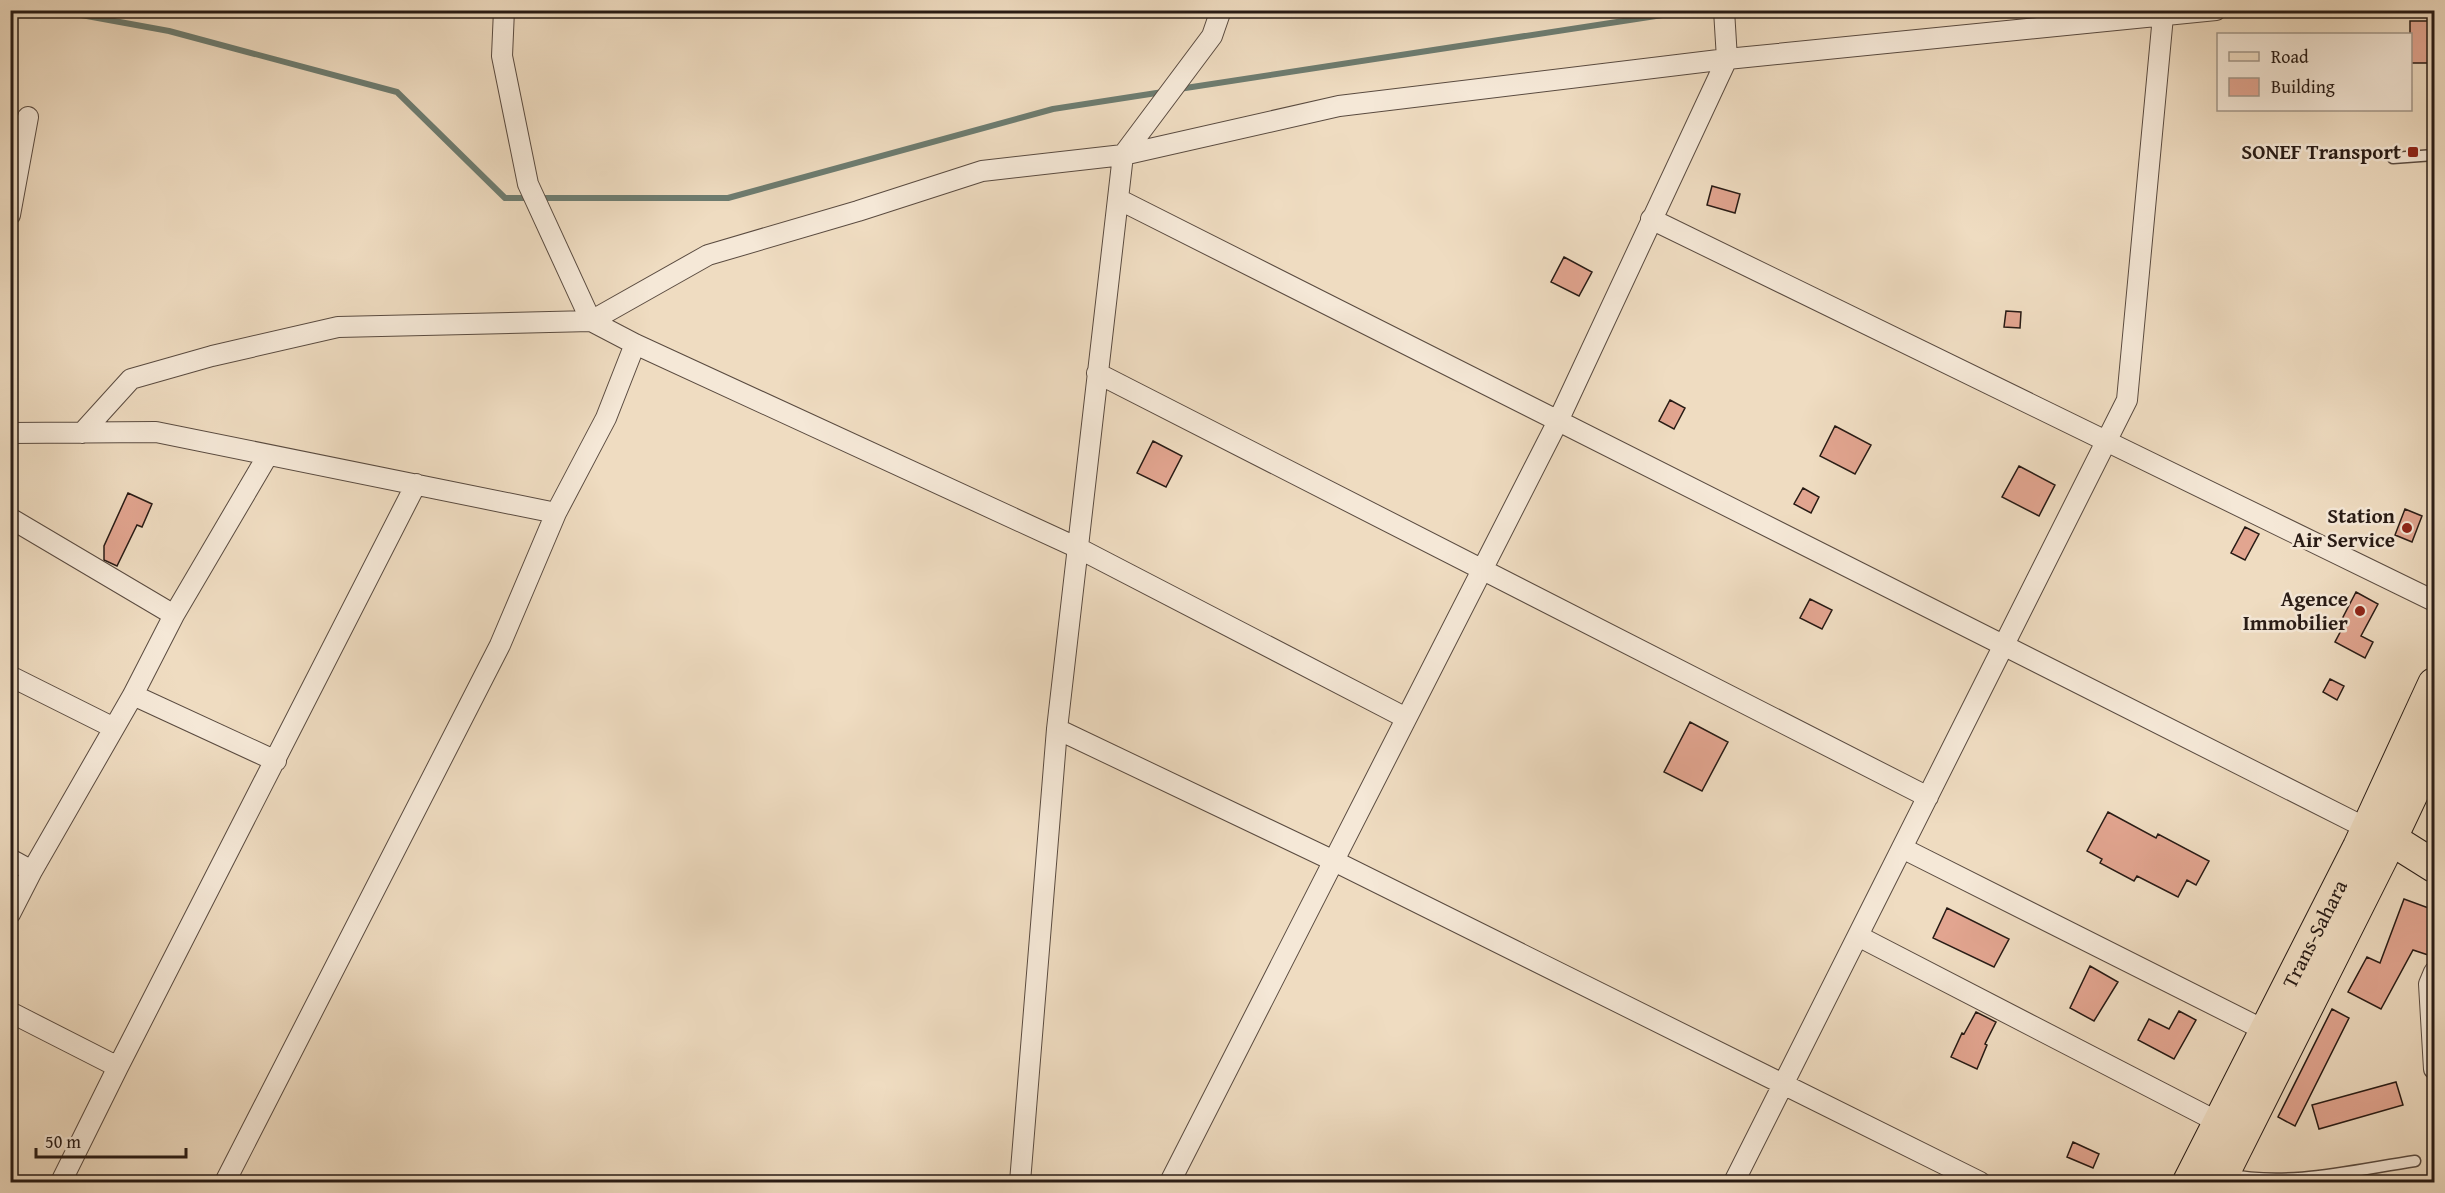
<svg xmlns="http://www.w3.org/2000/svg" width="2445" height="1193" font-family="'Gentium Book Plus',serif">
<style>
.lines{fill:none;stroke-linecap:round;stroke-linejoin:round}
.stream{stroke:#6d7c70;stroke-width:6}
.building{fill:#e2a590;stroke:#281b15;stroke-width:1.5}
.service-casing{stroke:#5a4b40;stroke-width:13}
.minor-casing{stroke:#5a4b40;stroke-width:22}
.primary-casing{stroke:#281b15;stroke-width:34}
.service{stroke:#f5e8d7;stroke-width:10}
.minor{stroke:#f5e8d7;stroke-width:20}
.primary{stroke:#efdcc1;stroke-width:32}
.poi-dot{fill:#8f2418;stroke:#f5e8d7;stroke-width:2}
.labels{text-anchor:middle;stroke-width:5;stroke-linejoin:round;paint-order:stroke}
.poi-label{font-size:21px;font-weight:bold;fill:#281b15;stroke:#f5e8d7;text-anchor:end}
.street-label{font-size:21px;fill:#281b15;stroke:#f5e8d7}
</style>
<rect width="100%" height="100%" fill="#efdcc1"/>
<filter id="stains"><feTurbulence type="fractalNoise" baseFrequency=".00333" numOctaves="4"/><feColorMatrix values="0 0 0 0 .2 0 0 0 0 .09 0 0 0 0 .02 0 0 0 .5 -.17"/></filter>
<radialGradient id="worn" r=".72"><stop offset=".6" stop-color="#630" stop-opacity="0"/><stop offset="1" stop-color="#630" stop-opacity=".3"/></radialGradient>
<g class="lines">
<!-- stream -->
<path class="stream" d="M54 10 169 31 397 92 505 198H728L1053 109 1163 92
M1179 89 1695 10"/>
</g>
<!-- building -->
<path class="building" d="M2410 21H2434V63H2410Z
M1712 186 1740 194 1735 213 1707 205Z
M1564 257 1592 272 1579 296 1551 282Z
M2006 311 2021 312 2020 328 2004 327Z
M1670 400 1685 408 1674 429 1659 421Z
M1835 426 1871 445 1855 474 1820 456Z
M1153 441 1182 456 1166 487 1137 473Z
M2019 466 2055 485 2039 516 2002 497Z
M1803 488 1819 497 1811 513 1794 504Z
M128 493 152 504 142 527 137 525 117 566 104 560V546Z
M2405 509 2422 516 2412 542 2395 535Z
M2245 527 2259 534 2245 560 2231 553Z
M2356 592 2378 604 2361 636 2373 642 2365 658 2335 642 2345 623 2341 621Z
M1810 599 1832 610 1822 629 1800 618Z
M2330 679 2344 686 2337 700 2323 692Z
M1690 722 1728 742 1702 791 1664 772Z
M2108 812 2156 838 2158 834 2209 861 2196 885 2187 880 2178 897 2137 876 2134 881 2100 863 2102 859 2087 851Z
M2404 899 2434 910V957L2413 950 2381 1009 2348 992 2367 957 2380 963Z
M1947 908 2009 939 1994 967 1933 938Z
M2090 966 2118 982 2094 1021 2070 1008Z
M2332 1009 2349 1018 2295 1126 2278 1117Z
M2179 1011 2196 1020 2174 1059 2138 1040 2149 1019 2169 1029Z
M1976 1012 1996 1022 1985 1044 1987 1045 1977 1069 1951 1057 1962 1033 1964 1034Z
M2396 1082 2403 1105 2319 1129 2312 1105Z
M2073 1142 2099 1154 2093 1168 2067 1157Z"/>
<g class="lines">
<!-- service casing -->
<g class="service-casing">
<path id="service" d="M2393 158 2434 155
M2227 1174C2289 1187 2354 1170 2415 1161"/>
</g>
<!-- minor casing -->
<g class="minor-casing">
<path id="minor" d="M504 10 502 56 528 184 591 321 635 344 1078 548 1406 718
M1118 199 2368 829
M10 215 28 117
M1651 219 2434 601
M1097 373 1928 797
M10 433 156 432 556 513
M82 433 131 379 212 356 338 327 591 321 708 255 858 211 982 171 1123 155 1339 106 1727 59 2216 10
M10 518 174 615
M10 676 114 728
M133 695 276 761
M1057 729 1334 861 1980 1182
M1902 848 2266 1031
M10 859 32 871
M10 914 32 871 133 695 174 615 268 455
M1858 936 2220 1123
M2434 972 2429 984 2434 1069
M10 1012 118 1067
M61 1182 118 1067 416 484
M225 1182 500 645 556 513 606 418 635 344
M1020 1182 1057 729 1123 155 1212 36 1221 10
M1170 1182 1558 421 1727 59 1724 10
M1734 1182 2127 400 2163 16"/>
</g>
<!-- primary casing -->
<g class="primary-casing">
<g id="primary">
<path d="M2373 832 2391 839 2434 866"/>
<path id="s1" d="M2189 1182 2359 847 2434 684"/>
<path d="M2219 1182 2382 857 2434 747"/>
</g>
</g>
<!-- service -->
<use href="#service" class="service"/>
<!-- minor -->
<use href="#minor" class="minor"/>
<!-- primary -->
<use href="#primary" class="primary"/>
</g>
<!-- markers -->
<g class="poi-dot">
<rect x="2407" y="146" width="12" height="12" rx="3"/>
<circle cx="2407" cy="528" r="6"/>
<circle cx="2360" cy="611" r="6"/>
</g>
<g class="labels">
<!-- poi labels -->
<g class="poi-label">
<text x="2401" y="159">SONEF Transport</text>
<text x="2395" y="523">Station<tspan x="2395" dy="24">Air Service</tspan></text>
<text x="2348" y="606">Agence<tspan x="2348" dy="24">Immobilier</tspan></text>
</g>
<!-- street labels -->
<g class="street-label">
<text dy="7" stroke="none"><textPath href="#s1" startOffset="278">Trans-Sahara</textPath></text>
</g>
</g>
<!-- margin -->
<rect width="2445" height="1193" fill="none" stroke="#efdcc1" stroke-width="36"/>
<rect x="12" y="12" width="2421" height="1169" fill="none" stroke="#281b15" stroke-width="3"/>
<rect x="18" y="18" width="2409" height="1157" fill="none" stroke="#281b15" stroke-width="1.5"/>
<!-- legend -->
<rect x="2217" y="33" width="195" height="78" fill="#f5e8d7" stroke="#a39689" stroke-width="1.5"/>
<rect x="2229" y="52" width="30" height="9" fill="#efdcc1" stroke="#a39689" stroke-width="1.5"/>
<text x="2271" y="63" font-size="18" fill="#281b15">Road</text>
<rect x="2229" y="78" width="30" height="18" fill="#e2a590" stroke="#a39689" stroke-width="1.5"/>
<text x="2271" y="93" font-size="18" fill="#281b15">Building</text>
<!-- scale -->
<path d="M36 1148v9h150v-9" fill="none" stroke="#281b15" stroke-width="3"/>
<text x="45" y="1148" font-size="18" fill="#281b15" stroke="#f5e8d7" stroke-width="4.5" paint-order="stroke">50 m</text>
<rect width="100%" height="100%" filter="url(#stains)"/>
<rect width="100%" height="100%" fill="url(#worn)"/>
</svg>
